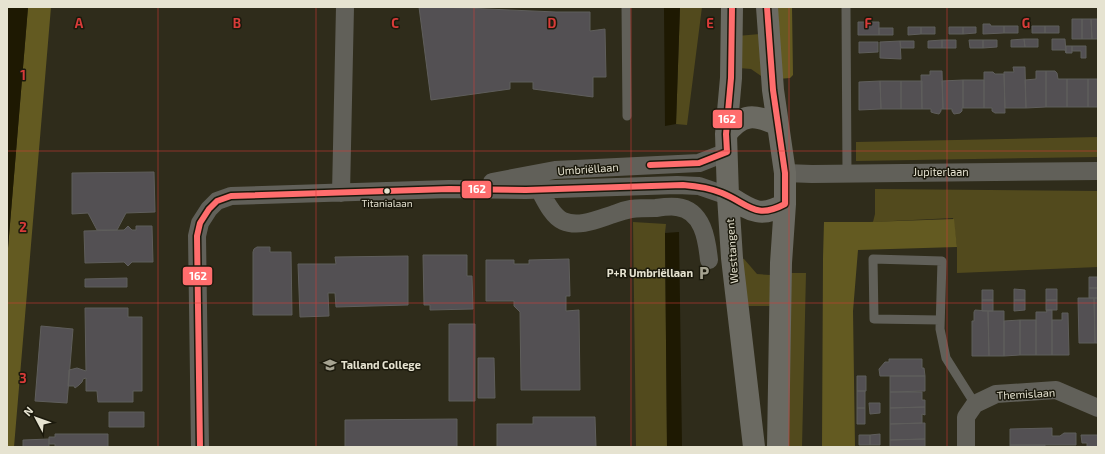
<svg xmlns="http://www.w3.org/2000/svg" width="1105" height="454" font-family="'Exo 2',sans-serif">
<style>
.green{fill:#524a1d}
.forest{fill:#635a21}
.water{fill:#1e1902}
.building{fill:#535053;stroke:#5f5e5c}
.lines{fill:none;stroke-linecap:round;stroke-linejoin:round}
.lane{stroke:#616059;stroke-width:9}
.street{stroke:#616059;stroke-width:18}
.secondary{stroke:#6b6a62;stroke-width:22}
.bus-1-casing{stroke:#1b190c;stroke-width:9}
.bus-1{stroke:#ff6d6d;stroke-width:6}
.grid{fill:none;stroke:#d83b39;stroke-width:1;stroke-opacity:0.55}
.bus-dot{fill:#e6e3d1;stroke:#1b190c;stroke-width:1.5}
.labels{text-anchor:middle;stroke-width:3;stroke-linejoin:round;paint-order:stroke}
.bus-label{font-size:10px;fill:#e6e3d1;stroke:#1b190c}
.street-label{font-size:11px;fill:#e6e3d1;stroke:#1b190c}
.poi-label{font-size:11px;font-weight:bold;fill:#e6e3d1;stroke:#1b190c;text-anchor:end}
.grid-label{font-size:13px;text-anchor:middle;font-weight:bold;fill:#d83b39;stroke:#1b190c;stroke-width:3;stroke-linejoin:round;paint-order:stroke}
.line-badge{stroke:#1b190c;stroke-width:1.5}
.badge-label{font-size:11px;text-anchor:middle;font-weight:bold;fill:#fff}
</style>
<rect width="100%" height="100%" fill="#2f2c1b"/>
<!-- green -->
<path class="green" d="M680 7H702L687 125 676 124Z
M760 34 764 78 751 69 739 68 737 36Z
M1098 137V157L856 161V142Z
M875 189 1098 191V267L957 273V247L953 218 873 222 875 214Z
M633 222 666 224 665 233 667 447H636Z
M734 258 744 259 757 274 770 275 772 306H740Z
M788 273H806L802 447H785Z"/>
<!-- forest -->
<path class="forest" d="M28 7H51L14 447H7V260Z
M771 7H792L793 75 790 78 778 79Z
M954 219 957 247 858 250 853 311 855 447H822L823 258 824 222H869Z"/>
<!-- water -->
<path class="water" d="M7 7H28L7 260Z
M664 7H680L676 124 665 126Z
M679 232 682 447H667L665 233Z"/>
<!-- building -->
<path class="building" d="M419 7H441L556 12H590V31L605 29 606 77H593V97L533 89V82H510V89L431 100Z
M1072 19H1082V39H1072Z
M1082 19H1091L1092 39H1082Z
M1091 19H1098V39H1092Z
M858 22H879V35H858Z
M983 24H990L991 26H1004V33L983 34Z
M1004 26H1018V33H1004Z
M1032 26H1045V33H1032Z
M1045 26H1059V33H1045Z
M908 27H921V34L908 35Z
M921 27H935V34H921Z
M949 27H963V34H949Z
M963 27H976V33L963 34Z
M879 28H893V35H879Z
M1024 39 1025 47H1011V40Z
M1024 39H1038V47H1025Z
M1052 39H1065L1066 53 1065 50H1052Z
M942 40H956V48H942Z
M942 40V48H928V41Z
M969 40H983V48H970Z
M983 40H997V47L983 48Z
M900 41H914V48H901Z
M900 41 901 59 880 58V42Z
M859 42H878V52L859 53Z
M1066 46H1072V53H1066Z
M1072 46H1086V58H1081V51H1072Z
M1013 67H1025L1026 108H1005L1004 72H1014Z
M930 71H942L943 109H941V111L939 114 934 113 931 112V109H922L921 75H930Z
M1036 71H1046V107L1026 108 1025 80 1036 79Z
M1046 71H1055L1057 73 1058 79H1067V107H1046Z
M984 72H993L995 74H1004L1005 113H995L992 111V108H984Z
M1067 79H1088V107H1067Z
M1088 79H1098V107H1088Z
M963 80V108H962V111L960 113 954 114 952 111V109H943L942 81Z
M963 80H984V108H963Z
M880 81 881 109 859 110V82Z
M880 81H901V109H881Z
M901 81H922V109H901Z
M154 172 155 212 126 213 117 230H97L88 213 72 214V173Z
M128 226 132 230H136V226H152L153 262H132L128 266 124 262 85 263 84 231 124 230Z
M257 247H270V252H291L292 315H253V252L254 249Z
M423 255H467V276H472L473 309 430 310V305H424Z
M408 256V305L336 307 335 293H328L329 316 300 317 298 264H336L335 257Z
M569 259 570 296H566V311L579 310 580 390H521L520 312 514 306V301H486V260H514V264H529V260Z
M1089 277H1098V288H1089Z
M127 278V287H85V279Z
M1089 288H1098V298H1089Z
M1014 289 1025 290V300H1014Z
M1046 289H1057V300H1046Z
M982 290H993V300H982Z
M1078 298H1094L1095 343H1079Z
M1094 298H1098V343H1095Z
M982 300H993V311H982Z
M1014 300H1025V310L1014 311Z
M1046 300H1057V310H1046Z
M85 308H128V317H142V391H133V402H98L97 391H86V378L83 379 82 382 79 385 75 388 74 386H68L69 370 77 368 86 371Z
M975 310 988 311 989 356H972V321H974V312Z
M1046 310H1052V355H1036V312H1047Z
M988 311H1004V356H989Z
M1062 313H1068L1069 355H1052V320H1062Z
M1020 320H1036V355H1020Z
M1020 320V355L1004 356V321Z
M449 324H475V401H449Z
M41 326 73 329 67 403 35 401Z
M478 358H494L495 398H478Z
M889 359H922V368H924L925 376H880L879 369 885 362H889Z
M857 376H866V391H857Z
M890 376H925V391L890 392Z
M857 391H865V408H857Z
M890 392H922V400H925V407L890 408Z
M869 403H880V413L870 414Z
M925 407V415L922 414V423L890 424V408Z
M857 408H865V424H857Z
M109 412H144V427H109Z
M533 417H595L596 447H497V424H533Z
M457 419V447H345V420Z
M925 423V439L890 440V424Z
M1052 428V436H1060L1064 433H1076V445H1010V429Z
M55 434H108V447H55V444H49V437H55Z
M880 434V445H870V435Z
M859 435H870V445H859Z
M1081 435H1098V447H1087V443H1082Z
M49 439V447H23V440Z
M925 439V447H890V440Z
M1010 445H1045V447H1010Z"/>
<g class="lines">
<!-- lane -->
<path class="lane" d="M626 7 627 116
M846 7 847 173
M940 320 874 319 873 259 942 261 940 329 946 358 975 404"/>
<!-- street -->
<path class="street" d="M785 173 812 174 1098 171
M492 182 555 170 699 163 727 152
M539 189C545 200 552 216 563 221 579 228 598 219 614 214 619 212 625 210 631 209 639 208 648 208 656 208 663 207 671 206 677 207 703 210 707 240 709 260
M341 193 345 7
M200 447 197 236 200 223 209 209 217 201 231 196 449 189 526 190 677 185 699 186 728 196
M966 447V417L975 404 996 394 1056 390 1098 408"/>
<!-- secondary -->
<path class="secondary" d="M732 7 731 78 726 134 728 196 732 258 754 447
M767 7 773 90 785 173V204L781 263 778 447
M726 134C742 113 755 114 778 125
M728 196C750 210 760 219 785 204"/>
<!-- bus-1 casing -->
<g class="bus-1-casing">
<path id="bus-1" d="M650 165 699 163 727 152 726 134 731 78 732 7
M200 447 197 236 200 223 209 209 217 201 231 196 449 189 526 190 683 185C696 186 710 188 722 193 749 204 755 220 785 204V173L773 90 767 7"/>
</g>
<!-- bus-1 -->
<use href="#bus-1" class="bus-1"/>
</g>
<!-- grid -->
<path class="grid" d="M158 7V447M316 7V447M474 7V447M631 7V447M789 7V447M947 7V447M7 151H1098M7 303H1098"/>
<!-- icons -->
<defs>
<g id="parking-bare" transform="scale(1.08)"><path d="M-3.5-5.5H1a3.5 3.5 0 0 1 0 7H-1V5.5H-3.5ZM-1-3.4V-.6H.8a1.4 1.4 0 0 0 0-2.8Z" fill="#a6a391" stroke="#1b190c" stroke-width="2.5" paint-order="stroke"/></g>
<g id="university-bare" transform="scale(1.08)"><path d="M0-5L7-2L0 1L-7-2ZM-4 1L0 2.5L4 1V4Q0 6-4 4Z" fill="#a6a391" stroke="#1b190c" stroke-width="2.5" paint-order="stroke"/></g>
</defs>
<g fill-rule="evenodd">
<use href="#parking-bare" x="704" y="273"/>
<use href="#university-bare" x="330" y="365"/>
</g>
<!-- markers -->
<circle class="bus-dot" cx="387" cy="191" r="3.5"/>
<g class="labels">
<!-- bus labels -->
<g class="bus-label">
<text x="387" y="207">Titanialaan</text>
</g>
<!-- street labels -->
<g class="street-label">
<text transform="translate(588 169) rotate(-4)" y="4">Umbriëllaan</text>
<text x="941" y="176">Jupiterlaan</text>
<text transform="translate(732 251) rotate(-94)" y="4">Westtangent</text>
<text transform="translate(1026 394) rotate(-3)" y="4">Themislaan</text>
</g>
<!-- poi labels -->
<g class="poi-label">
<text x="693" y="277">P+R Umbriëllaan</text>
<text x="341" y="369" text-anchor="start">Talland College</text>
</g>
</g>
<g class="grid-label">
<text x="79" y="28">A</text>
<text x="237" y="28">B</text>
<text x="395" y="28">C</text>
<text x="552" y="28">D</text>
<text x="710" y="28">E</text>
<text x="868" y="28">F</text>
<text x="1026" y="28">G</text>
<text x="23" y="80">1</text>
<text x="23" y="232">2</text>
<text x="23" y="383">3</text>
</g>
<g class="line-badge">
<rect x="712" y="109" width="31" height="20" rx="4" fill="#ff6d6d"/>
<rect x="461" y="180" width="31" height="19" rx="4" fill="#ff6d6d"/>
<rect x="182" y="266" width="31" height="20" rx="4" fill="#ff6d6d"/>
</g>
<g class="badge-label">
<text x="727" y="123">162</text>
<text x="477" y="193">162</text>
<text x="198" y="280">162</text>
</g>
<!-- border -->
<rect width="1105" height="454" fill="none" stroke="#e6e3d1" stroke-width="16"/>
<!-- north arrow -->
<g transform="translate(36 418) rotate(311)" stroke="#1b190c" stroke-width="3" paint-order="stroke">
<path d="M0-3L7 15L0 10L-7 15Z" fill="#e6e3d1"/>
<text y="-6" font-size="11" font-weight="bold" text-anchor="middle" fill="#e6e3d1">N</text>
</g>
</svg>
